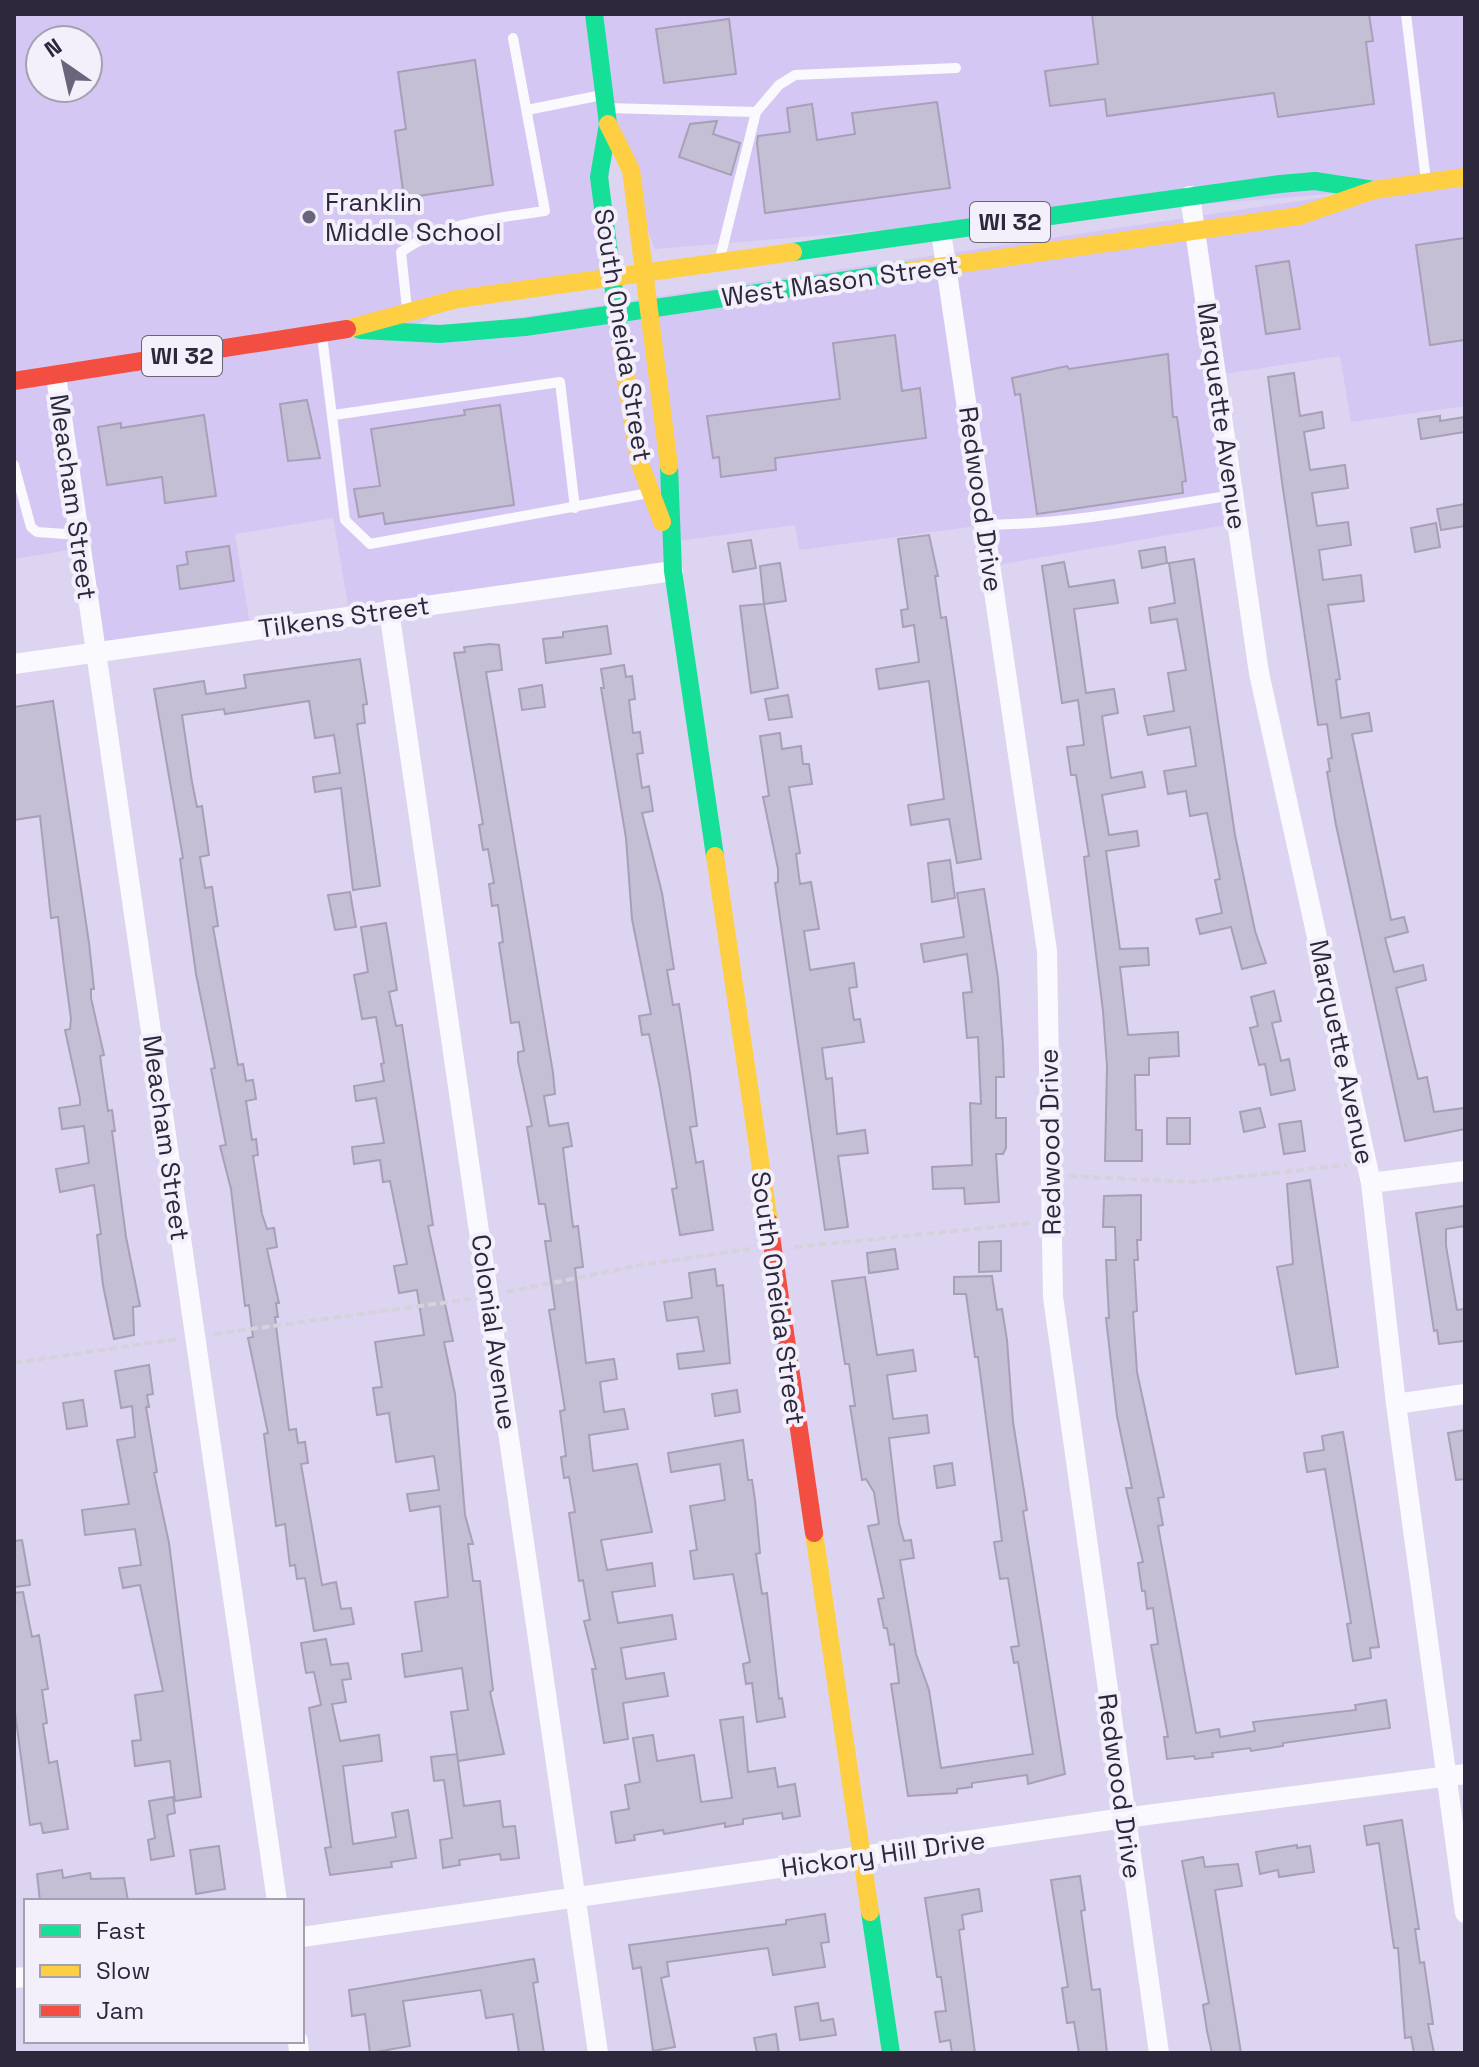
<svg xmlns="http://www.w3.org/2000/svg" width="1479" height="2067" font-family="'Space Grotesk',sans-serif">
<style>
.built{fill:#d4c7f4;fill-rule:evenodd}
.building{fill:#c5bfd5;stroke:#a7a0b6;stroke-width:2}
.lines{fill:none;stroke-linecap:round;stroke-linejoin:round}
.path{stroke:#d5d2dc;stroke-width:4;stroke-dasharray:8 4;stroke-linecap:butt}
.lane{stroke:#faf9fd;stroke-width:10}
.street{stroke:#faf9fd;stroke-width:20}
.fast{stroke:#16e098;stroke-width:18}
.slow{stroke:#ffcf43;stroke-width:18}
.jam{stroke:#f24e42;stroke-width:18}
.poi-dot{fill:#6b647b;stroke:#f3f0fb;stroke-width:3}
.labels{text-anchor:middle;stroke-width:8;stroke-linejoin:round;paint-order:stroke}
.shield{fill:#f3f0fb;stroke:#696475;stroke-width:2}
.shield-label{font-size:24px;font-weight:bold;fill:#2e283c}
.poi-label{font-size:26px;fill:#2e283c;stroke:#f3f0fb;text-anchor:start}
.street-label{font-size:26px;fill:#2e283c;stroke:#f3f0fb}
</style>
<rect width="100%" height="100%" fill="#dcd4f0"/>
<!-- built -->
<path class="built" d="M14 14H1465V406L1351 422 1340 356 1217 375 1237 523 991 566 984 525 799 550 795 525 670 542 673 571 350 616 333 518 235 534 251 630 96 652 81 548 14 559ZM40 40H88V88H40ZM608 125 655 249 1365 191 402 335 457 299 611 278Z"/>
<!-- building -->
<path class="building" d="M1092 14H1369L1373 41 1366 42 1374 104 1278 117 1274 93 1107 116 1105 99 1050 106 1045 71 1098 64Z
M729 19 736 74 664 83 656 29Z
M475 60 493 185 404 198 395 131 406 129 398 72Z
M937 102 950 188 765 213 757 143 758 136 790 132 787 108 812 104 817 140 855 134 852 113Z
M717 121 713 134 740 143 731 175 679 157 690 124Z
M1465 238V340L1430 345 1416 245Z
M1289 261 1300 329 1266 334 1256 266Z
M895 335 902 391 920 388 926 438 775 458 776 470 721 477 719 457 713 458 707 416 840 399 833 343Z
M1168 354 1173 417H1177L1186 481 1182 482 1183 493 1037 514 1020 394 1015 395 1012 378 1067 366 1069 369Z
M1294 373 1300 416 1322 412 1324 428 1304 432 1310 470 1345 465 1348 488 1312 493 1317 526 1348 522 1351 545 1319 550 1323 580 1361 575 1364 601 1328 605 1340 679 1336 680 1341 718 1369 713 1372 731 1352 734 1391 920 1404 917 1408 932 1385 938 1394 972 1423 965 1426 980 1396 988 1418 1079 1427 1077 1434 1112 1465 1108V1129L1405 1141 1336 825 1327 772 1330 771 1328 759 1332 758 1327 724 1318 725 1283 489 1268 377Z
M307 400 320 458 288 461 280 404Z
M500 405 514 505 385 524 383 513 359 517 354 489 380 486 371 429 465 415 464 410Z
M204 415 216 496 165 503 162 477 107 485 98 427 121 423V428Z
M1440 416V421L1465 417V432L1421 439 1418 419Z
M1465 504V526L1441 530 1437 509Z
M1436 523 1440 547 1415 552 1411 528Z
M929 535 938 576H935L941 618 946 617 981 859 957 863 949 819 911 825 908 805 944 799 929 681 879 689 876 669 919 662 914 625 903 627 901 610 908 609 898 539Z
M751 540 756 568 733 572 728 543Z
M229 546 234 581 180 589 177 566 188 564 186 552Z
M1165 547 1167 563 1142 568 1139 551Z
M1194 559 1235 835 1255 931 1266 963 1242 969 1231 927 1200 934 1196 919 1222 913 1215 880 1220 879 1207 813 1190 816 1186 791 1168 794 1164 771 1196 766 1190 727 1148 735 1144 716 1174 711 1168 673 1186 670 1177 619 1151 623 1149 608 1175 603 1169 563Z
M1064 562 1069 587 1114 580 1118 603 1074 609 1086 693 1114 689 1118 713 1102 716 1111 778 1142 772 1145 787 1102 795 1109 835 1137 831 1139 846 1106 851 1120 949 1148 948 1149 965 1120 967 1128 1035 1178 1032 1179 1056 1149 1058V1075H1135L1136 1130H1142V1161H1105L1107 1066 1103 1011 1084 857 1089 856 1076 775H1071L1067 747 1084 745 1078 700 1062 703 1042 566Z
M780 563 786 601 764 604 760 566Z
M764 604 778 688 751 693 740 606Z
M607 626 611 654 546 663 543 639 563 637V632Z
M490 644 499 645 502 670 486 672 553 1073 555 1094 544 1096 549 1126 568 1123 572 1146 563 1148 573 1227 578 1226 583 1267 575 1268 586 1363 614 1359 617 1379 600 1382 604 1412 624 1409 628 1429 589 1435 593 1471 637 1464 652 1532 601 1540 607 1570 652 1563 655 1586 612 1592 618 1623 672 1615 676 1639 621 1648 626 1679 664 1673 668 1696 623 1703 628 1739 604 1743 592 1669H596L584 1621 590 1620 583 1580 579 1581 569 1513 575 1512 569 1477 564 1478 561 1457 566 1456 560 1411 565 1410 549 1310 555 1309 545 1241H551L545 1204H539L527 1127 532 1126 518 1061V1052L524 1051 519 1022 511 1023 499 943 503 942 498 905 492 906 489 884 494 883 488 849 483 850 479 825 483 824 454 653 465 652 464 647Z
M360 659 367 704 363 705 365 723 357 724 380 886 353 890 341 788 315 792 313 777 340 773 334 735 315 738 309 701 225 714 224 709 182 715 192 782 197 807 202 806 209 855 200 857 205 888 212 887 218 926 213 927 238 1065 243 1064 246 1081 253 1080 256 1099 246 1101 252 1140 256 1139 258 1155 253 1156 262 1214 267 1229 274 1228 277 1247 267 1249 279 1303H276L278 1317H275L289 1430 296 1429 298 1443 305 1442 308 1463 301 1464 322 1585 336 1582 341 1609 351 1608 354 1624 314 1631 305 1578 297 1579 295 1565 290 1566 285 1524 276 1526 264 1434 268 1433 248 1338 253 1337 249 1305 245 1306 231 1189 220 1146 226 1145 211 1069 215 1068 196 974 180 859 183 858 154 689 204 681 206 694 246 688 244 675Z
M624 665 626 677 632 676 635 699 629 700 633 733 640 732 643 753 637 754 642 788 649 786 653 811 642 813 662 893 674 969 667 970 673 1005 679 1004 690 1074 697 1126 690 1127 696 1163 703 1161 713 1230 680 1235 672 1189 677 1188 660 1089 649 1034 642 1035 639 1016 651 1014 632 919 626 838 601 688H604L601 669Z
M542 685 545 707 522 710 519 689Z
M788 695 792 717 769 720 765 699Z
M53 701 89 943 94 989H91V998L104 1055 100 1056 108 1111 112 1110 115 1131H112L126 1237 140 1306 133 1307 134 1335 114 1339 103 1285 97 1235 101 1234 94 1185 60 1192 56 1169 89 1163 84 1126 62 1129 59 1108 80 1105V1099L65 1030 70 1029 71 1019 64 967 58 917 51 918 40 816 14 820V707Z
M780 733 782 749 801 746 803 764H809L812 784 789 787 800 853 796 854 800 884 811 882 819 929 804 931 810 970 854 963 857 987 849 988 854 1020 860 1019 864 1042 822 1048 826 1079 832 1078 837 1134 865 1130 868 1153 838 1156 848 1227 825 1230 775 883 778 882V869L763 797 769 796 760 736Z
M950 860 955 898 932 902 928 863Z
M984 889 998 978 1003 1046 1004 1077H996V1118H1006V1148L1003 1154H996L999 1202 965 1204 964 1188 933 1189 932 1167 972 1165 970 1103 981 1104 978 1037 967 1038 963 993 972 992 967 954 924 962 921 944 964 937 957 893Z
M350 892 356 927 335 930 328 895Z
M386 923 397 990 389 992 396 1026 402 1025 433 1225 428 1226 453 1341 444 1342 455 1394 465 1515 473 1544H468L473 1581H480L493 1690 490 1692 504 1754 458 1761 451 1712 468 1710 462 1668 405 1677 402 1654 422 1651 415 1602 448 1597 440 1506 410 1511 407 1494 439 1490 434 1456 396 1462 389 1413 377 1415 373 1388 382 1387 375 1342 424 1335 417 1290 399 1293 394 1266 407 1264 390 1181 383 1182 380 1160 354 1164 352 1147 384 1143 376 1098 356 1101 354 1086 384 1081 381 1064 384 1063 376 1017 362 1019 354 975 368 972 361 927Z
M1274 991 1281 1021 1272 1023 1281 1061 1289 1059 1295 1090 1271 1095 1265 1064 1259 1065 1250 1028 1258 1026 1251 997Z
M1260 1108 1265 1127 1244 1132 1240 1112Z
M1167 1118H1190V1144H1167Z
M1301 1121 1305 1151 1284 1154 1279 1124Z
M1310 1180 1338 1367 1296 1374 1277 1267 1293 1264 1287 1184Z
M1141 1195V1240H1137L1138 1260H1134L1137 1311 1133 1312 1137 1372 1164 1497 1158 1498 1163 1525 1158 1526 1196 1733 1219 1729 1220 1737 1255 1731 1253 1722 1356 1710 1355 1705 1386 1700 1390 1728 1283 1743V1746L1251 1751 1250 1748 1212 1753 1213 1757 1195 1759 1194 1756 1167 1759 1164 1737H1168L1151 1645 1158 1644 1153 1608 1147 1609 1145 1591H1142L1138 1563 1143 1562 1126 1488H1132L1117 1416 1106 1318H1109L1106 1260H1116L1115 1227H1103L1104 1196Z
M1464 1206 1465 1226 1446 1229V1246L1457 1310 1465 1309 1464 1341 1439 1344 1437 1330 1434 1331 1416 1213Z
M1001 1241V1271L979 1272V1242Z
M895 1249 898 1269 869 1273 867 1253Z
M715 1269 717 1286 723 1285 730 1363 679 1369 677 1354 704 1351 698 1317 667 1321 664 1302 692 1298 689 1273Z
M992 1276 997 1310 1002 1309 1007 1340 1013 1422 1027 1510 1023 1511 1065 1774 1028 1784 1027 1775 972 1783V1787L957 1789V1793L908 1796 891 1684 899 1683 894 1644 890 1645 887 1628H884L878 1599 884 1598 868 1526 879 1524 874 1492 866 1479 862 1480 850 1406H855L849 1364H845L832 1281 865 1277 877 1355 913 1350 916 1371 887 1375 893 1419 927 1415 929 1433 889 1438 899 1523 904 1541 911 1540 914 1558 900 1560 916 1654 929 1690 941 1768 1033 1754 1018 1662 1014 1663 1011 1647 1019 1646 1008 1578 1000 1579 994 1542 1002 1541 978 1357H975L966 1294H954V1277Z
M149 1365 153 1394 147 1395 149 1407H146L157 1472 154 1473 169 1543 201 1797 175 1801 170 1761 135 1766 132 1741 141 1740 135 1695 163 1691 140 1585 123 1588 119 1568 141 1565 135 1529 85 1535 82 1510 129 1504 117 1440 135 1437 132 1406 121 1408 115 1371Z
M737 1390 740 1412 715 1416 712 1394Z
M83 1400 87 1426 67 1429 63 1403Z
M1465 1430V1479L1456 1480 1448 1433Z
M1343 1432 1379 1647 1370 1648 1371 1658 1353 1661 1347 1624 1351 1623 1325 1469 1307 1472 1304 1453 1324 1450 1322 1436Z
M743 1440 748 1480H752L755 1500 760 1553 756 1554 762 1594 767 1593 779 1699 782 1698 785 1717 757 1722 752 1683 746 1684 743 1664 750 1662 733 1574 694 1579 690 1551 697 1550 690 1506 725 1500 720 1464 671 1472 668 1453Z
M952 1463 955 1485 937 1488 934 1466Z
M22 1540 30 1585 14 1587V1541Z
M23 1592 32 1637 39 1635 48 1689 42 1690 47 1723 43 1724 49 1763 57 1761 68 1829 43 1833 41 1823 30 1825 14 1705V1593Z
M326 1639 331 1665 348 1663 351 1679 342 1680 346 1702 332 1704 340 1741 379 1735 382 1761 343 1766 353 1844 396 1837 392 1813 408 1810 416 1858 391 1862 392 1867 330 1875 325 1848 331 1847 309 1708 321 1705 314 1672 306 1673 301 1643Z
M743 1717 748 1772 775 1768 778 1787 795 1784 800 1816 783 1819 782 1813 743 1819V1824L725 1827V1823L664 1834 663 1830 634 1835 635 1840 616 1843 611 1812 629 1809 625 1785 640 1782 633 1738 653 1735 657 1761 694 1755 701 1802 732 1798 720 1720Z
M457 1754 464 1806 500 1801 503 1827 515 1826 519 1858 501 1860 500 1854 459 1860 460 1865 443 1868 440 1840 452 1838 444 1780 434 1781 431 1757Z
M173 1797 175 1813 167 1815 174 1856 151 1860 148 1840 155 1838 149 1801Z
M1402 1820 1419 1929H1415L1420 1963 1424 1962 1430 2003 1433 2024H1428L1434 2053H1414L1411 2037 1405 2038 1398 1948H1394L1379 1843 1367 1845 1364 1826Z
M1297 1845V1848L1310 1846 1314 1872 1279 1877 1278 1870 1260 1874 1256 1852Z
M219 1846 225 1889 196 1894 190 1850Z
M1203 1857 1205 1867 1238 1864 1242 1886 1215 1890 1241 2053H1212L1207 2031 1203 2005 1209 2003 1182 1861Z
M62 1870 63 1878 90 1873 91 1879 124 1878 128 1901H40L37 1874Z
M1080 1876 1085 1910 1081 1911 1092 1990 1100 1989 1107 2053H1079L1074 2022 1067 2023 1062 1988 1068 1987 1051 1880Z
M979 1889 982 1911 962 1915 964 1929 959 1930 975 2053H952L950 2040 940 2042 935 2012 946 2011 941 1977H937L925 1898Z
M825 1914 829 1942 821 1943 825 1967 773 1975 768 1948 667 1962 669 1976 661 1978 675 2047 653 2051 641 1967 633 1969 629 1945 786 1924V1920Z
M534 1959 538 1982 533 1983 544 2053H519L513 2014 486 2018 481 1990 403 2001 410 2046 370 2053 365 2014 352 2016 349 1990Z
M818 2003 821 2021 833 2019 836 2035 800 2040 795 2007Z
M776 2034 779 2053H757L754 2038Z"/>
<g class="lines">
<!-- path -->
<path class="path" d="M1069 1176 1194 1182 1347 1165
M795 1247 1033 1223
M507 1292 641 1265 750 1249
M214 1334 471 1299
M14 1363 178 1339"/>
<!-- lane -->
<path class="lane" d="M1406 14 1426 181
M606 108 756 112
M527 110 602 95
M720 258 756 112 779 85 795 75 956 68
M407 309 401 252C442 223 496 218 545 211L513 38
M322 336 345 520 370 544 649 493
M334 415 560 382 575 508
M14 465 31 527 37 532 79 535
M985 525C1069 524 1151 508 1233 495"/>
<!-- street -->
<path class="street" d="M1190 196 1259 673 1371 1183 1396 1404 1465 1913
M941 232 1047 951 1053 1297 1159 2053
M56 376 277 1901
M389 610 598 2053
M14 664 673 571
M1371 1183 1465 1171
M1396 1404 1465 1394
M302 1937 1124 1818 1465 1774
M14 1978 26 1977
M298 2041 299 2053"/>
<!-- fast -->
<path class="fast" d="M594 14 608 124 599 177 621 345
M793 252 1280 184 1315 181 1374 190
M360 330 440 334 525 327 909 271
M669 466 673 571 715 856
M870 1912 891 2053"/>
<!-- slow -->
<path class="slow" d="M608 124 631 170 669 466
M909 271 1299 216 1374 190 1465 177
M347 329 457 299 793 252
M621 345 639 461 662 522
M715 856 769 1222
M814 1533 870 1912"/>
<!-- jam -->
<path class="jam" d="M14 381 347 329
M769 1222 814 1533"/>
</g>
<!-- markers -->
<circle class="poi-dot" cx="309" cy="217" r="8"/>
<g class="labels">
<!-- shield labels -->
<g class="shield">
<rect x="970" y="202" width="80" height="40" rx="6"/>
<rect x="142" y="336" width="80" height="40" rx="6"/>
</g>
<g class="shield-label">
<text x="1010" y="230">WI 32</text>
<text x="182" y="364">WI 32</text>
</g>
<!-- poi labels -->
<g class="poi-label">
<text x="325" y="211">Franklin<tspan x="325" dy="30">Middle School</tspan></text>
</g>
<!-- street labels -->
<g class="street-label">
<text transform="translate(840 281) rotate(-8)" y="9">West Mason Street</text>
<text transform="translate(623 335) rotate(81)" y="9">South Oneida Street</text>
<text transform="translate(1222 416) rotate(82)" y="9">Marquette Avenue</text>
<text transform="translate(73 497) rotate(82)" y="9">Meacham Street</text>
<text transform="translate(981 499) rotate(82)" y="9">Redwood Drive</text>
<text transform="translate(344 617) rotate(-8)" y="9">Tilkens Street</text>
<text transform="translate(1342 1052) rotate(78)" y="9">Marquette Avenue</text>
<text transform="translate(166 1138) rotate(82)" y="9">Meacham Street</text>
<text transform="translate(1050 1142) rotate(-91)" y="9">Redwood Drive</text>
<text transform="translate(778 1298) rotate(82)" y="9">South Oneida Street</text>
<text transform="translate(494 1332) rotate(82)" y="9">Colonial Avenue</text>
<text transform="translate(1120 1786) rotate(82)" y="9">Redwood Drive</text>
<text transform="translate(883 1854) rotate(-8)" y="9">Hickory Hill Drive</text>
</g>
</g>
<!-- border -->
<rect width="1479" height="2067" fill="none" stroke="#2e283c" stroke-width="32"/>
<!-- legend -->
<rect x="24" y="1899" width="280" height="144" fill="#f3f0fb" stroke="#a4a0af" stroke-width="2"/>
<rect x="40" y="1925" width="40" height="12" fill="#16e098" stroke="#a4a0af" stroke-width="2"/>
<text x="96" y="1939" font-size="24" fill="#2e283c">Fast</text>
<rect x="40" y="1965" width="40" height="12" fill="#ffcf43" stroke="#a4a0af" stroke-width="2"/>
<text x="96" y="1979" font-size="24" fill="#2e283c">Slow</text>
<rect x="40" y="2005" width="40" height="12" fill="#f24e42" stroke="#a4a0af" stroke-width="2"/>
<text x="96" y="2019" font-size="24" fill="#2e283c">Jam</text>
<!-- north arrow -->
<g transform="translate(64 64) rotate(326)"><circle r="38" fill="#f3f0fb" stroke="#a4a0af" stroke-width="2"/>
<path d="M0-6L14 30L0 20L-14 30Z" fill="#6b647b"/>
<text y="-12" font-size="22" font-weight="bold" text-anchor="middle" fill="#2e283c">N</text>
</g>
</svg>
